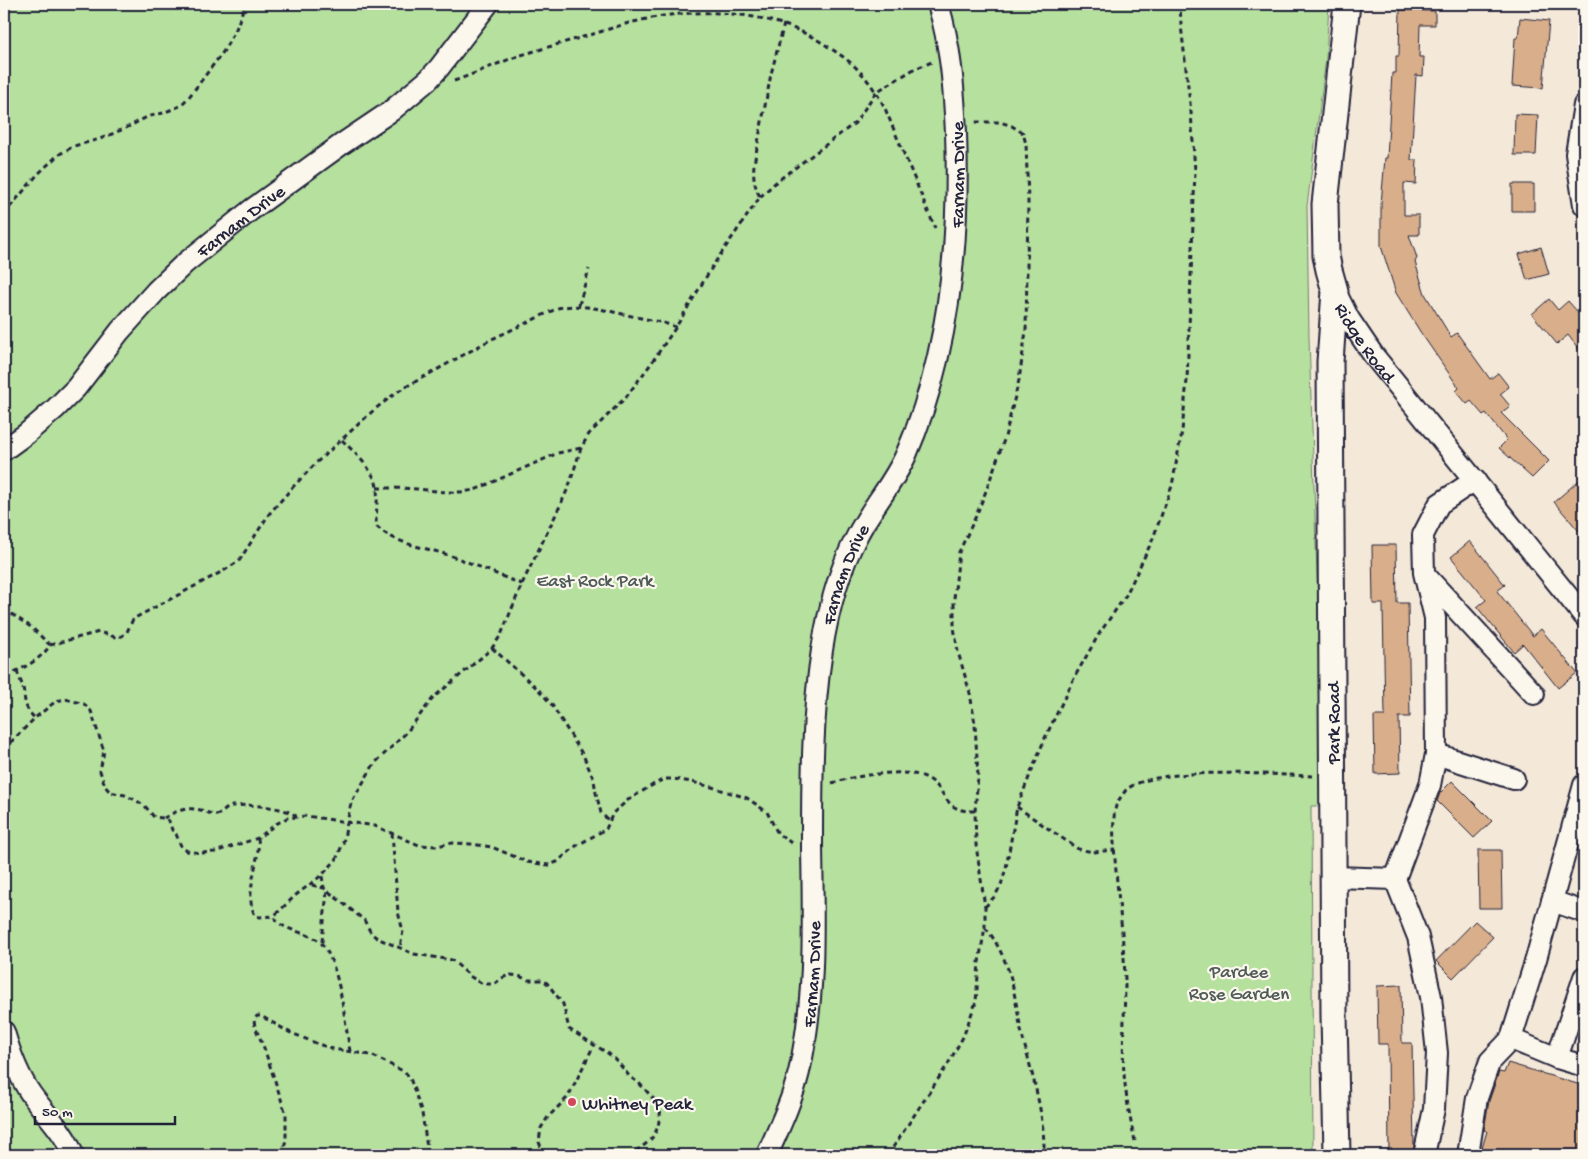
<svg xmlns="http://www.w3.org/2000/svg" width="1588" height="1159" font-family="'Gochi Hand',sans-serif">
<style>
.green{fill:#b5e09e;stroke:#6c816c}
.building{fill:#d9ae8a;stroke:#22223b}
.lines{fill:none;stroke-linecap:round;stroke-linejoin:round}
.minor-casing{stroke:#22223b;stroke-width:24}
.major-casing{stroke:#22223b;stroke-width:29}
.path{stroke:#22223b;stroke-width:3;stroke-dasharray:5 4;stroke-linecap:butt}
.minor{stroke:#fbf7ec;stroke-width:20}
.major{stroke:#fbf7ec;stroke-width:25}
.poi-dot{fill:#d1495b;stroke:#fbf7ec;stroke-width:2}
.labels{text-anchor:middle;stroke-width:4.5;stroke-linejoin:round;paint-order:stroke}
.street-label{font-size:19px;fill:#22223b;stroke:#fbf7ec}
.park-label{font-size:19px;fill:#4e5b59;stroke:#fbf7ec}
.poi-label{font-size:19px;fill:#22223b;stroke:#fbf7ec;text-anchor:start}
</style>
<rect width="100%" height="100%" fill="#f4e8d8"/>
<filter id="ink" filterUnits="userSpaceOnUse"><feTurbulence type="fractalNoise" baseFrequency=".02" numOctaves="2"/><feDisplacementMap in="SourceGraphic" scale="10" xChannelSelector="R" yChannelSelector="G"/><feConvolveMatrix kernelMatrix="1 2 1 2 8 2 1 2 1" color-interpolation-filters="sRGB"/></filter>
<g filter="url(#ink)">
<!-- green -->
<path class="green" d="M4 4H1329L1326 59 1307 206 1309 338 1321 693V806H1311L1313 1155H4Z"/>
<!-- building -->
<path class="building" d="M1400 10 1435 11V25H1420L1419 57H1424L1423 76 1416 75 1411 160H1417L1416 184 1404 183V215H1419V235H1409L1417 258 1415 262 1425 294 1451 337 1457 333 1490 379 1498 373 1509 387 1500 394 1510 406 1501 413 1549 461 1532 478 1499 448 1507 440 1486 413 1483 415 1471 401 1467 404 1456 391 1459 388 1421 333 1396 293 1381 246V204L1385 158H1387L1392 73H1396V56H1399Z
M1520 18 1549 21 1543 88 1512 86 1515 38H1518Z
M1515 114 1538 115 1536 155H1514Z
M1512 184H1534V211H1512Z
M1541 247 1549 274 1527 280 1519 254Z
M1549 299 1558 310 1568 301 1584 319V356L1568 335 1557 344 1532 314Z
M1584 476V537L1554 502Z
M1470 541 1505 585 1497 591 1533 636 1541 629 1577 673 1558 688 1523 644 1514 652 1477 607 1486 600 1451 557Z
M1372 545H1396L1397 603H1408L1410 717H1399L1400 773 1375 774 1374 716H1385L1383 604H1373Z
M1452 781 1492 821 1474 838 1437 801 1440 793Z
M1478 850H1501L1502 908H1479Z
M1475 921 1493 937 1453 978 1436 961Z
M1401 985 1402 1043H1412L1414 1147 1412 1155H1389L1388 1044H1378L1377 986Z
M1508 1063 1584 1086V1155H1480L1487 1131 1484 1130 1489 1101 1499 1072 1504 1073Z"/>
<g class="lines">
<!-- minor casing -->
<g class="minor-casing">
<g id="minor">
<path d="M1584 105 1576 154 1584 205"/>
<path id="s1" d="M1335 291 1349 319 1374 356 1584 616"/>
<path id="s2" d="M4 450 26 434 55 409 76 388 120 331 156 291 184 264 251 210 342 144 391 111 428 80 439 68 488 4"/>
<path d="M1425 575 1534 694"/>
<path d="M1436 754 1514 779"/>
<path d="M1334 877 1395 879 1430 785 1436 754 1435 618 1424 573 1423 535 1439 504 1475 480"/>
<path d="M1395 879 1418 937 1431 997 1437 1053 1434 1109 1424 1155"/>
<path d="M1552 901 1584 912"/>
<path d="M1584 977 1557 1058 1584 1066"/>
<path d="M4 1032C10 1053 18 1075 31 1094 45 1114 65 1132 73 1155"/>
<path d="M1557 1058 1511 1039 1536 959 1584 785"/>
<path id="s3" d="M767 1155C779 1128 792 1101 799 1072 816 998 813 921 812 846 812 781 812 715 822 650 828 611 838 572 857 536 871 508 893 484 906 455 950 354 960 242 956 133 954 90 951 46 938 4"/>
<path d="M1468 1155 1477 1098 1490 1061 1511 1039"/>
</g>
</g>
<!-- major casing -->
<g class="major-casing">
<path id="major" d="M1337 1155 1334 1015 1330 362 1335 291 1329 270 1326 256 1325 204 1347 4"/>
</g>
<!-- path -->
<path class="path" d="M454 81C477 73 498 63 521 55 542 49 562 43 583 37 601 32 619 25 638 21 699 6 771 10 824 44 838 53 852 62 863 75 871 84 878 95 884 106L935 228
M760 197 776 182 855 123 876 92 914 69 932 62
M4 214 38 174 58 155 74 146 100 139 126 128 147 117 163 113 180 106 189 97 223 52 236 29 245 4
M579 305 589 269
M342 440C353 451 375 471 377 487 378 500 376 513 376 526 398 546 427 547 454 557 477 565 499 576 522 584
M377 488C390 488 404 488 417 489 438 491 457 495 477 489L558 453 581 448
M4 609 31 627 50 645C42 659 19 672 4 675
M50 645 99 632 115 637 122 636 127 632 133 619 225 570 239 561 269 514 291 489 316 463 375 409 400 390 431 373 490 340 558 308C581 303 604 310 627 315 644 319 660 321 676 327
M492 648 538 689 552 705 584 757 594 780 596 793 601 813 609 821
M17 671C19 677 21 682 23 687 25 700 24 709 35 718
M4 749 35 718 56 701 66 699 84 704 91 711 102 745 104 751 100 771 105 786 110 792 125 795 137 801 145 806 154 817 164 818 169 821 172 830 176 834 181 846 187 851 201 853 215 852 258 838 276 824 287 818 306 816 375 826 419 845 436 846 453 843 471 844 492 847 527 862 549 865 557 862 576 846 606 829 613 813 628 800 656 783 665 779H673L692 782 712 787 747 798 767 812 778 834 793 844
M832 783C855 776 905 767 927 778 948 789 942 813 975 811
M1017 807 1078 849 1093 852 1115 850
M164 818C177 810 190 806 204 811 208 812 211 815 215 815 222 815 226 807 232 806 247 804 284 806 296 816
M392 833 398 912 403 931 400 948
M258 838C261 860 243 895 255 915L259 917 274 916
M322 876 324 888 364 920 371 933 377 938 414 954 452 960 471 977 483 984H494L504 977 511 975 519 976 528 980H542L547 983 563 1004 569 1029 609 1054 616 1060 630 1077 639 1083 661 1107C658 1136 654 1139 630 1155
M312 885 324 888
M985 907 995 896 1001 885 1006 868 1017 807 1045 738 1074 678 1099 634 1126 595 1152 541 1172 486 1182 431 1187 380 1195 171 1191 112 1181 25 1180 4
M985 928C995 937 1006 962 1010 975 1015 994 1018 1015 1022 1035 1032 1075 1045 1114 1044 1155
M322 942 327 891
M350 1051C345 1024 340 965 322 944 312 931 279 932 274 916L296 895 322 875 336 860 343 843 351 803 374 764 406 733 434 697 482 657 492 648 501 635 522 584 560 506 569 486 581 448 589 434 626 397 650 365 676 327 714 264 760 197C754 185 753 176 754 164L771 74 784 24
M1135 1141C1130 1119 1126 1097 1124 1074 1122 1043 1125 1011 1125 980 1124 940 1118 899 1115 859 1114 846 1112 818 1116 806 1117 802 1123 794 1126 790 1154 765 1273 775 1312 776
M282 1155 286 1140V1114L263 1045 255 1027 254 1020 257 1016H261L289 1032 318 1044 333 1049 371 1055 405 1072 410 1078 422 1113 428 1155
M544 1155 539 1142 541 1128 548 1117 568 1097 594 1045
M888 1155 948 1064 963 1037 976 1002 979 962 985 927V907L976 845 975 811 978 776 975 724 970 693 958 652 954 627V599L959 552 976 516 986 491 1005 437 1019 380 1026 331 1028 201 1026 144 1023 133 1012 126 1000 122H974"/>
<!-- minor -->
<use href="#minor" class="minor"/>
<!-- major -->
<use href="#major" class="major"/>
</g>
</g>
<!-- markers -->
<circle class="poi-dot" cx="572" cy="1102" r="5"/>
<g class="labels">
<!-- street labels -->
<g class="street-label">
<text dy="7" stroke="none"><textPath href="#s3" startOffset="1014">Farnam Drive</textPath></text>
<text dy="7" stroke="none"><textPath href="#s2" startOffset="331">Farnam Drive</textPath></text>
<text dy="7" stroke="none"><textPath href="#s1" startOffset="60">Ridge Road</textPath></text>
<text dy="7" stroke="none"><textPath href="#s3" startOffset="592">Farnam Drive</textPath></text>
<text transform="translate(1332 723) rotate(-90)" y="7">Park Road</text>
<text dy="7" stroke="none"><textPath href="#s3" startOffset="188">Farnam Drive</textPath></text>
</g>
<!-- park labels -->
<g class="park-label">
<text x="595" y="586">East Rock Park</text>
<text x="1239" y="977">Pardee<tspan x="1239" dy="22">Rose Garden</tspan></text>
</g>
<!-- poi labels -->
<g class="poi-label">
<text x="582" y="1109">Whitney Peak</text>
</g>
</g>
<!-- margin -->
<rect width="1588" height="1159" fill="none" stroke="#fbf7ec" stroke-width="20"/>
<rect x="10" y="10" width="1568" height="1139" fill="none" stroke="#22223b" stroke-width="2" filter="url(#ink)"/>
<!-- scale -->
<path d="M35 1116v8h140v-8" fill="none" stroke="#22223b" stroke-width="2.5"/>
<text x="42" y="1116" font-size="15" fill="#22223b" stroke="#fbf7ec" stroke-width="4" paint-order="stroke">50 m</text>
</svg>
